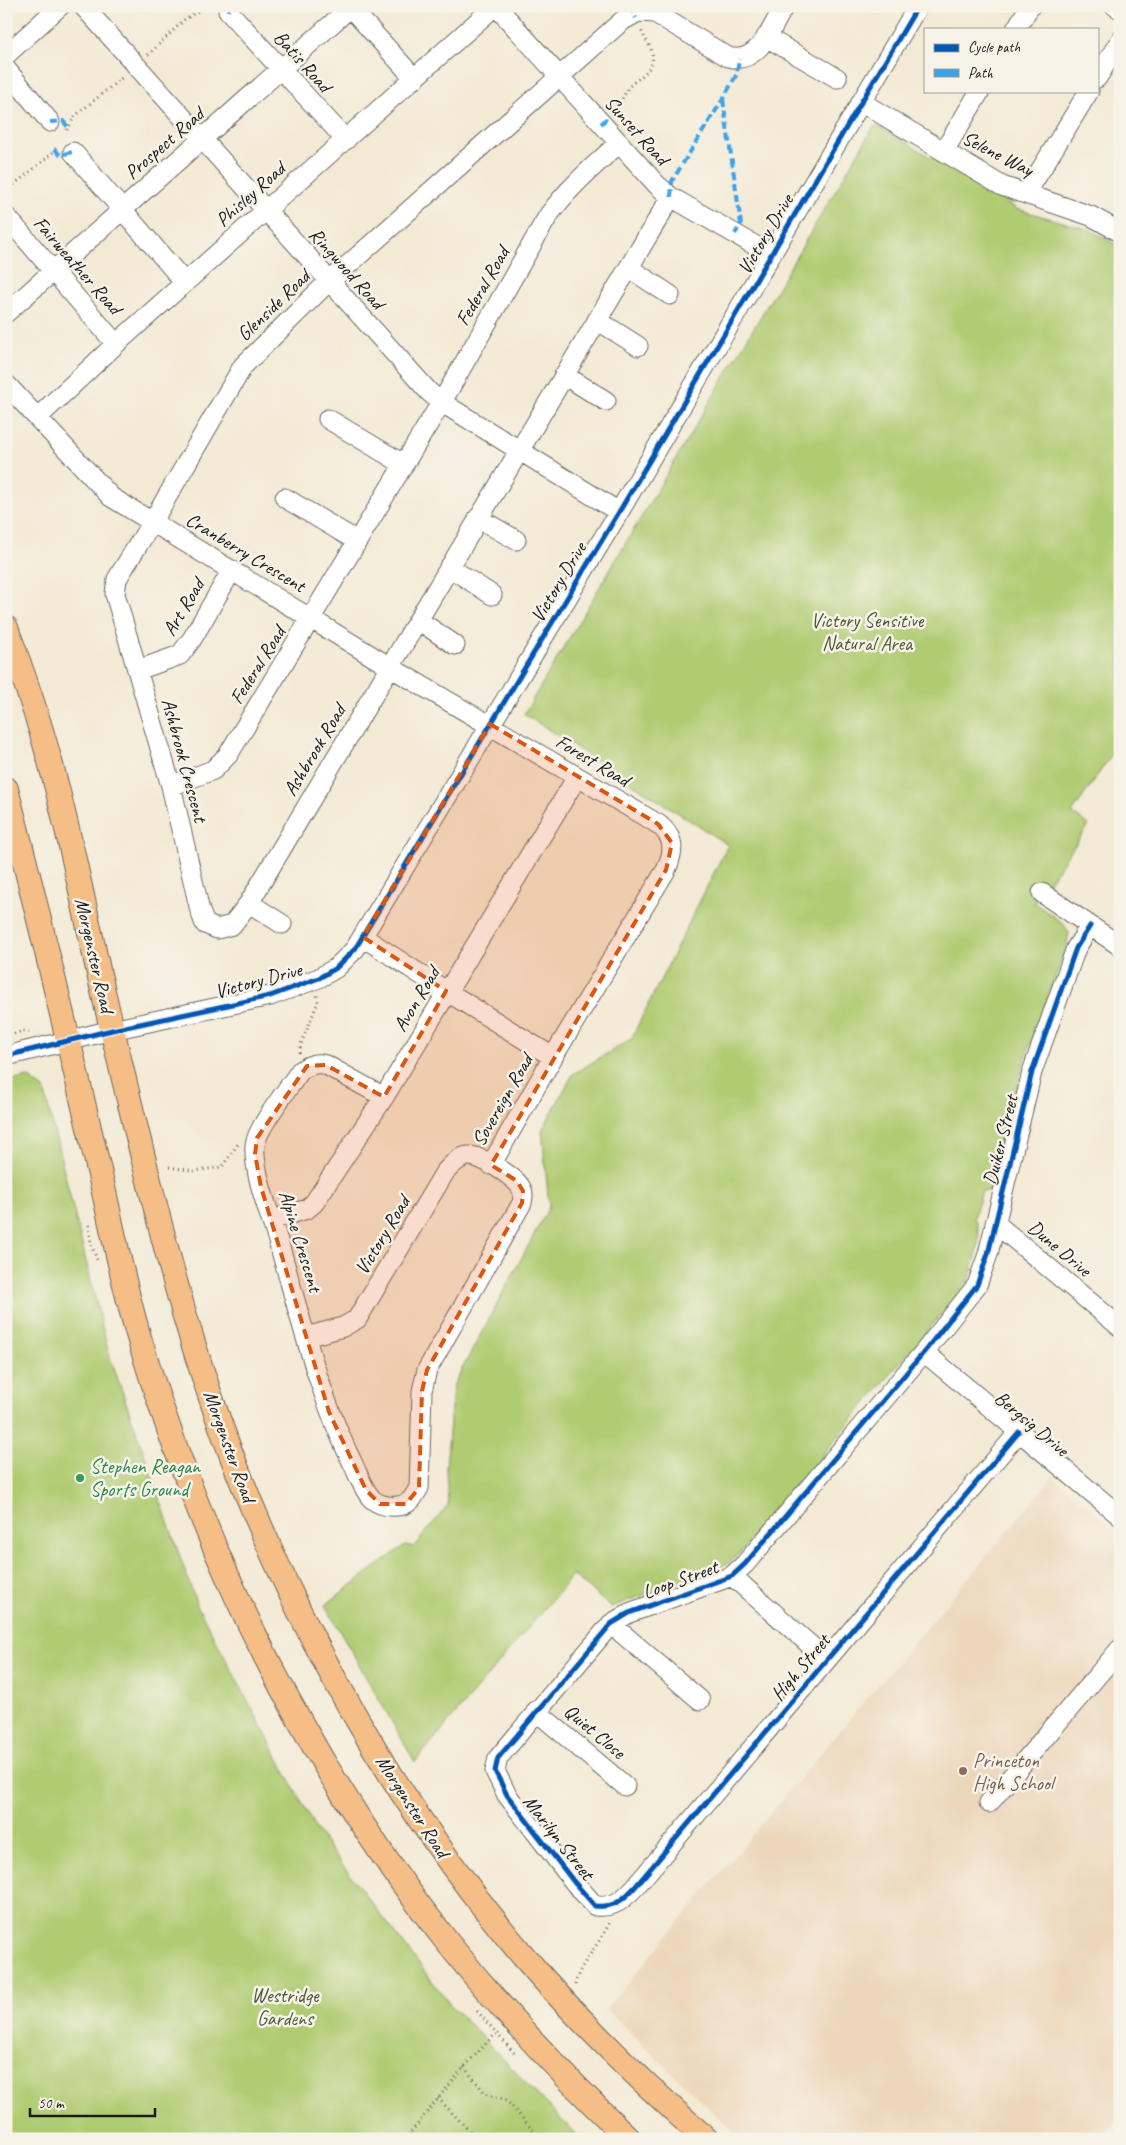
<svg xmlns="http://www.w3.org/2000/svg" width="1126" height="2145" font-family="Caveat,sans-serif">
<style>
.built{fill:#edd7bb}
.green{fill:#b0cc73;stroke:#667448}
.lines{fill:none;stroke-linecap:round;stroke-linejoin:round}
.minor-casing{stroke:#67645d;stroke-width:21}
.major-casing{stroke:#67645d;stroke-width:26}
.path{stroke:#67645d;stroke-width:3;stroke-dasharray:1 4;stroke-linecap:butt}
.minor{stroke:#fff;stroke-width:19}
.major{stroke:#f6be87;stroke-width:24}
.quiet{stroke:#3da2ea;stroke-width:4;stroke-dasharray:8 4;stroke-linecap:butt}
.cycleway-casing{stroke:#f7f3e8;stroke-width:8}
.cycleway{stroke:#0057b8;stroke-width:5}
.marked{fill:#de560d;fill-opacity:0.2;stroke:#de560d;stroke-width:4;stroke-dasharray:10 6;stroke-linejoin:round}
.leisure-dot{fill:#2e9e5b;stroke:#f7f3e8;stroke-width:2}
.education-dot{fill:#8d6e63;stroke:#f7f3e8;stroke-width:2}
.labels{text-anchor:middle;stroke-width:5;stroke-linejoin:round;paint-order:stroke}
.street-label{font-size:20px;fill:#1c1c1c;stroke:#f7f3e8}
.park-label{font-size:20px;fill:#505a3a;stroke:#f7f3e8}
.leisure-label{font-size:20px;fill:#27864d;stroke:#f7f3e8;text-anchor:start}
.education-label{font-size:20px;fill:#785e54;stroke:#f7f3e8;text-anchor:start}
</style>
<rect width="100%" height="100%" fill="#f7f3e8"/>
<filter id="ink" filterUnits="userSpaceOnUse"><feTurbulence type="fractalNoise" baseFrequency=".02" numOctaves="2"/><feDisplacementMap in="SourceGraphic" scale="10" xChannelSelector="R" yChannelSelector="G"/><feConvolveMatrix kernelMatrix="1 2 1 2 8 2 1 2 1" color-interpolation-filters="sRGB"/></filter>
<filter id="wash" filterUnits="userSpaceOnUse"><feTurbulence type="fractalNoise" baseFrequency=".0096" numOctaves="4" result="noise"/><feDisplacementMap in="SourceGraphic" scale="20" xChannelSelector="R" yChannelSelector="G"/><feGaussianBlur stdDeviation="1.12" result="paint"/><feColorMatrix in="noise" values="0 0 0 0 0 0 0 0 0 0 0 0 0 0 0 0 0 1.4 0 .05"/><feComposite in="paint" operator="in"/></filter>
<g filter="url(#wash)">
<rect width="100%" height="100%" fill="#f3ead5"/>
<!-- built -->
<path class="built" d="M1053 1477 1120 1533V2115L1100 2139H741L606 2009Z"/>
<!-- green -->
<path class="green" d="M874 126 882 128 1017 209 1090 230 1120 247V742L1072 813 1089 825 1034 903 1063 923 1069 933 1066 948 1024 1061 991 1191H982L974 1218C985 1238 974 1260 969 1281L740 1553 729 1563 611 1607 573 1575 415 1762 325 1605 405 1545 414 1547 448 1505 446 1468 453 1386 549 1207 542 1130 573 1074 631 1039 728 845 524 714Z
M28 1077 44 1089 108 1351 197 1605 318 1833 449 2003 580 2139H6V1082Z"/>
</g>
<g filter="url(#ink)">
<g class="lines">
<!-- minor casing -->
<g class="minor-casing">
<path id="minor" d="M83 6 429 392 441 402 619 512
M349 6 415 79
M496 6 657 185 671 197 770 254
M1115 6 1120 9
M228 11 346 140
M1016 29 1030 6
M766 37 837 78
M6 55 60 6
M6 69 50 122
M1097 78 1120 41
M861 102 1002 186 1091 216 1120 232
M944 151 980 91
M73 152 185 283
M1029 195 1032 184 1089 91
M6 216 116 344
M629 268 670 295
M6 313 352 6
M597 320 638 346
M564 375 606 401
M6 384 111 497 390 667 658 824C676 838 674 852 666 870L553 1057 491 1165
M37 418 116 344 495 6
M328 419 403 464
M285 498 357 541
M478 518 516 540
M449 567 492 595
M418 620 455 645
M138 670 180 655 192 639 232 570
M171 786 213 770 228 755 447 393 548 216C568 188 593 167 618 144
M1042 893 1120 946
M249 903 671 197
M282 924 249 903 232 925 217 929 205 924 200 911 171 786 115 594 117 579 157 514 243 366 321 289 622 21 638 12 655 13 728 57C758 66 772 27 784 6
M363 937 446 991 553 1057
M6 1056 112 1030 270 996 319 978 336 968 355 949 619 512 918 6
M272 1220 307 1209 314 1203 384 1097 577 777
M995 1223 1120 1327
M306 1337 343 1327 357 1319 445 1172C452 1165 458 1157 468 1156 480 1155 516 1177 521 1188 524 1193 523 1198 522 1203L427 1370 422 1391 419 1488C416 1492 414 1497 411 1500 402 1509 382 1508 372 1499 364 1491 359 1477 354 1466 319 1396 301 1319 279 1244 271 1217 253 1174 255 1145 257 1127 289 1088 300 1071 309 1065 316 1062 326 1065L384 1097
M924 1352 1120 1516
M1019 1432 635 1887C623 1900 614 1908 595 1906L574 1882 507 1795 495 1771 498 1758 611 1624 629 1613 732 1576 745 1564 924 1352 977 1285 988 1254 1032 1072 1076 948 1090 926
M732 1576 826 1659
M611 1624 700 1700
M536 1711 625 1786
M989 1803 1120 1649"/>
</g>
<!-- major casing -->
<g class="major-casing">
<path id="major" d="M6 628C22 671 37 714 49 758 69 829 83 902 99 974 123 1076 147 1179 175 1281 242 1527 359 1762 525 1958 579 2021 643 2083 706 2139
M6 789C39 914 68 1040 98 1166 112 1225 123 1286 141 1344 206 1559 308 1767 448 1943 504 2013 565 2078 629 2139"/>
</g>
<!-- path -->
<path class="path" d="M148 55 184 20 206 6
M614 111C621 104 623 96 628 88 632 83 638 79 643 75 661 58 650 49 641 30
M67 130 75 116 124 76
M6 191 52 154 56 148
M14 1034 23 1031 29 1032
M299 1053 301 1044 318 1002 317 995
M169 1167 195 1171 222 1167 238 1144
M89 1225 91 1244 97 1260
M575 1985C579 1963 601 1944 610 1921
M477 2011 516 2055
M464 2067 485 2093 506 2100 541 2139
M438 2098 477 2139
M726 2133 732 2139
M349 2139H356
M407 2139 411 2132
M418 2139 411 2132 464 2067 495 2034"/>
<!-- minor -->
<use href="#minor" class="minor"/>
<!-- major -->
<use href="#major" class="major"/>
<!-- quiet -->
<path class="quiet" d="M205 6V7
M630 6 636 18
M228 11 229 6
M723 99 741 224 735 234
M50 122 63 121 68 127
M601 124 608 117
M55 149 60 155 73 152
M671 197 672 181 723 99 737 74 739 59"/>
<!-- cycleway casing -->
<g class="cycleway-casing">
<path id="cycleway" d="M6 1056 112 1030 270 996 319 978 336 968 355 949 619 512 918 6
M1019 1432 635 1887C623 1900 614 1908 595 1906L574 1882 507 1795 495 1771 498 1758 611 1624 629 1613 732 1576 745 1564 924 1352 977 1285 988 1254 1032 1072 1076 948 1090 926"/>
</g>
<!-- cycleway -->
<use href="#cycleway" class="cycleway"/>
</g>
</g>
<!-- marked area -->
<path class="marked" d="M490 724 658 824 672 843 666 870 491 1165 517 1181 523 1191 522 1203 427 1370 422 1391 419 1488 406 1504H380L366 1490 329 1412 261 1187 255 1154 257 1138 307 1066 326 1065 384 1097 446 991 363 937Z"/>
<!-- markers -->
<circle class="leisure-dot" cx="80" cy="1478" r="5"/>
<circle class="education-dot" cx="963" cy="1771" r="5"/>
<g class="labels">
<!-- street labels -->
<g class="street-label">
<text transform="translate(303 61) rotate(48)" y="7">Batis Road</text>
<text transform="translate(637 130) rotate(48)" y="7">Sunset Road</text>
<text transform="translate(164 143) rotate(-41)" y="7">Prospect Road</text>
<text transform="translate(998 153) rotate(27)" y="7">Selene Way</text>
<text transform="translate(250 194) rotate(-42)" y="7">Phisley Road</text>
<text transform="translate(765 234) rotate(-59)" y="7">Victory Drive</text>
<text transform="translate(78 265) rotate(49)" y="7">Fairweather Road</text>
<text transform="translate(347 268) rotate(48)" y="7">Ringwood Road</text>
<text transform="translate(482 286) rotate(-60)" y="7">Federal Road</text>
<text transform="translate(273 305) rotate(-44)" y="7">Glenside Road</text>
<text transform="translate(246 552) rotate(31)" y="7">Cranberry Crescent</text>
<text transform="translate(558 582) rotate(-59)" y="7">Victory Drive</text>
<text transform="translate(183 607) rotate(-59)" y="7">Art Road</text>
<text transform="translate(257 665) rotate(-58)" y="7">Federal Road</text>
<text transform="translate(314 750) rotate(-59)" y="7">Ashbrook Road</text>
<text transform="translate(185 760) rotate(75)" y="7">Ashbrook Crescent</text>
<text transform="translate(593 760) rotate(31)" y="7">Forest Road</text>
<text transform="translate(95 955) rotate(77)" y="7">Morgenster Road</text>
<text transform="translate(258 980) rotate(-15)" y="7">Victory Drive</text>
<text transform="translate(416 999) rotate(-59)" y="7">Avon Road</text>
<text transform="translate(502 1100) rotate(-60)" y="7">Sovereign Road</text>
<text transform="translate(1000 1140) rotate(-76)" y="7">Duiker Street</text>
<text transform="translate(382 1235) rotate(-59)" y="7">Victory Road</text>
<text transform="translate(301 1241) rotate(73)" y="7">Alpine Crescent</text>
<text transform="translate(1060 1248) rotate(40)" y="7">Dune Drive</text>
<text transform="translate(1032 1423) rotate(40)" y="7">Bergsig Drive</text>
<text transform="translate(230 1446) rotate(70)" y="7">Morgenster Road</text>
<text transform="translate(680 1579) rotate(-20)" y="7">Loop Street</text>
<text transform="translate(800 1667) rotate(-50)" y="7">High Street</text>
<text transform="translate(595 1731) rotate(40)" y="7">Quiet Close</text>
<text transform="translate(413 1806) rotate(57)" y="7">Morgenster Road</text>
<text transform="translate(559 1837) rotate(52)" y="7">Marilyn Street</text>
</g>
<!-- park labels -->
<g class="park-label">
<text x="867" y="627">Victory Sensitive<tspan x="867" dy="23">Natural Area</tspan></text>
<text x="285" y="2002">Westridge<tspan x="285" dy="23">Gardens</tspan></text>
</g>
<!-- leisure labels -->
<g class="leisure-label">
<text x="90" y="1473">Stephen Reagan<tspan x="90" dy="23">Sports Ground</tspan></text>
</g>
<!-- education labels -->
<g class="education-label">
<text x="973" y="1767">Princeton<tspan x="973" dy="23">High School</tspan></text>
</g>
</g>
<!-- margin -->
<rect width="1126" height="2145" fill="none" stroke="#f7f3e8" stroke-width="25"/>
<!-- legend -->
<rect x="924" y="28" width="175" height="65" fill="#f7f3e8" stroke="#9f9d96"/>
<rect x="934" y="44" width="25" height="8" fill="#0057b8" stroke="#9f9d96"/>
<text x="968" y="52" font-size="15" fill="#1c1c1c">Cycle path</text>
<rect x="934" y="69" width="25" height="8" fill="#3da2ea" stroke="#9f9d96"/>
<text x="968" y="78" font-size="15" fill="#1c1c1c">Path</text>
<!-- scale -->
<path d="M30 2108v8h125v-8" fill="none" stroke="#1c1c1c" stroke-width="2.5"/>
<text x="38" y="2108" font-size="15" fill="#1c1c1c" stroke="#f7f3e8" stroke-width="4" paint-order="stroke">50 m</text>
</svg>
